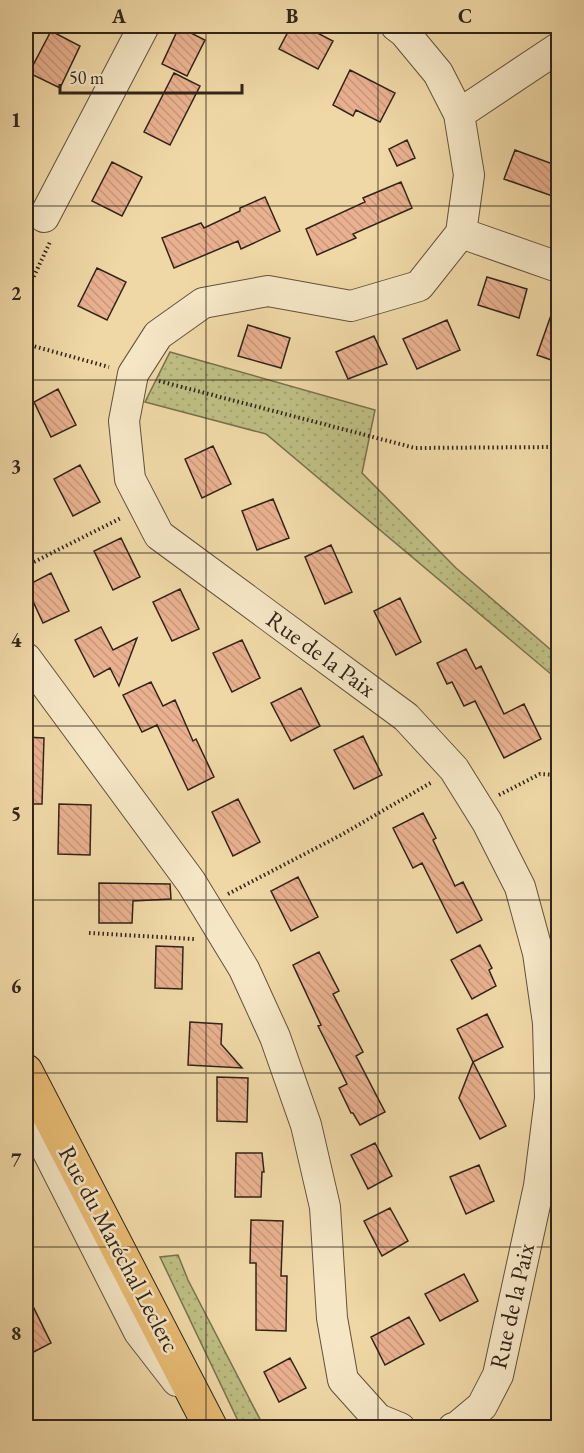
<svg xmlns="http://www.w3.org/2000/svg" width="584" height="1453" font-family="'EB Garamond',serif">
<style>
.grass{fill:url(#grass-dots);stroke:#78714e;stroke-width:1.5}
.building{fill:url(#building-back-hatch);stroke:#32241a;stroke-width:1.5}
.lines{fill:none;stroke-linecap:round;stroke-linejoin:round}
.minor-casing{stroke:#61513d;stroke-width:32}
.major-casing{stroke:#32241a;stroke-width:35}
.path{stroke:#32241a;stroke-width:4;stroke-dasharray:1.5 3;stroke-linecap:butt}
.minor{stroke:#f5e6c5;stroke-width:30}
.major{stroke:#e8bc73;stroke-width:33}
.grid{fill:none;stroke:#32241a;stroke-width:1.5;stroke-opacity:0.55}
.labels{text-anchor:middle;stroke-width:5;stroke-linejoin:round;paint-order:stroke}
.street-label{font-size:24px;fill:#32241a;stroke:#f5e6c5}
.neatline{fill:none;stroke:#32241a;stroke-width:2}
.grid-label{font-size:20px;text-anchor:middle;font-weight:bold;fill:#32241a}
</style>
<defs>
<pattern id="grass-dots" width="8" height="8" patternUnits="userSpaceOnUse" patternTransform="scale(1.5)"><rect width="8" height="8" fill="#bebe83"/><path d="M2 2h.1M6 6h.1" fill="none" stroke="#a4a371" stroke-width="1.8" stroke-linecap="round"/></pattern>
<pattern id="building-back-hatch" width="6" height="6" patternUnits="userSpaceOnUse" patternTransform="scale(1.5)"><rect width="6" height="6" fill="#e9b18f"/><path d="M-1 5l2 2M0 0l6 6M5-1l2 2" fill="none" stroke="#c8987b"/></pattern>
</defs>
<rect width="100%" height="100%" fill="#efd8a6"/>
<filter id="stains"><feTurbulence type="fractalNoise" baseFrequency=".00333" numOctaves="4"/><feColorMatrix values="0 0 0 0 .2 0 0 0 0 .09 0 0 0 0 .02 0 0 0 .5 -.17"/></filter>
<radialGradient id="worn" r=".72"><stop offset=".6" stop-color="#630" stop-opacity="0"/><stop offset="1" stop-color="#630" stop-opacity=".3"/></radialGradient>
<!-- grass -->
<path class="grass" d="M170 352 375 410 362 473 456 568 558 656V680L266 434 145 402Z
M178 1255 188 1280 264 1427H241L160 1257Z"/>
<!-- building -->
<path class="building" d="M291 26H304L333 41 318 69 279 49Z
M179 27 205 40 187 76 162 64Z
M51 31 80 46 60 88 29 73Z
M350 70 395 93 380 122 356 110 353 116 333 105Z
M174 73 200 86 170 145 144 132Z
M407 140 415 158 397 166 389 149Z
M515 150 558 166V198L504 179Z
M112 162 142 177 122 216 92 201Z
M401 182 412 208 353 234 356 238 317 255 306 229 365 202 363 198Z
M265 197 280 231 241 249 238 241 174 268 162 238 201 223 204 228 240 211V208Z
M97 268 126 282 107 320 78 306Z
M487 277 527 289 519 318 478 305Z
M556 301H558V350L554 361 537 355Z
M447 320 460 350 417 369 403 339Z
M248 325 290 338 281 368 238 356Z
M374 336 387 364 348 379 336 352Z
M58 389 76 425 51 437 34 402Z
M213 446 231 484 202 498 185 459Z
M80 465 100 502 73 516 54 479Z
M273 499 289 538 257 550 242 511Z
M121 538 140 577 113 590 94 551Z
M331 545 352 592 325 604 305 557Z
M51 573 69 611 43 623 26 586Z
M180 589 199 629 172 641 153 602Z
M400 598 421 642 396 655 374 611Z
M101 627 113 650 137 638 119 686 110 668 94 677 75 640Z
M242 640 260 678 232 692 213 653Z
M466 649 476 669 481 666 504 714 524 704 541 739 504 758 475 701 464 706 452 682 447 684 437 663Z
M151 682 163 706 175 700 193 741 196 739 214 777 188 790 157 725 142 732 123 695Z
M301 688 320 726 291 741 271 703Z
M363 736 382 775 354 789 334 750Z
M26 737 44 738 42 804H26Z
M238 799 260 842 233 856 212 812Z
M59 804 91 805 90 855 58 854Z
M423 813 436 838 433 840 455 886 463 882 482 920 457 933 422 863 413 868 393 828Z
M298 877 318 917 291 931 271 891Z
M99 883 170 884 171 899 133 901 132 923H99Z
M480 945 492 968 489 970 496 986 472 999 451 960Z
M156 946 183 947 182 989 155 988Z
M319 952 339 991 333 994 363 1052 356 1056 385 1112 360 1125 353 1113H351L339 1088 347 1084 318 1026 321 1025 293 965Z
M487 1014 503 1047 473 1062 457 1029Z
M190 1022 222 1024 221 1044 242 1068 188 1065Z
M473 1062 506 1126 480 1139 459 1098Z
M217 1077 248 1078 247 1122 217 1121Z
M375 1143 392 1176 368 1189 351 1155Z
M236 1153H262L264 1172H262L261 1197H235Z
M479 1165 494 1201 466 1214 450 1177Z
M390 1208 408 1241 382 1256 364 1221Z
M251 1220 283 1221 281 1276H287L286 1331 256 1330V1263H250Z
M464 1274 478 1301 440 1321 425 1294Z
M26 1292 51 1343 26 1356Z
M409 1317 424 1344 385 1365 371 1337Z
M290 1358 306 1388 279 1402 264 1372Z"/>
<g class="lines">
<!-- minor casing -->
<g class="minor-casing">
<path id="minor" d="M396 26 404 32 438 73 459 114 469 175 461 233 419 286 351 306 268 291 203 303 158 335 133 374 124 421 130 479 159 535 406 717 454 769 487 822 520 887 538 953 548 1023 550 1098 539 1186 498 1375 482 1406 457 1427 453 1428
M459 114 558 48
M44 217 144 26
M461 233 558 267
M26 658 191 882 244 969 275 1037 306 1125 325 1207 332 1318 343 1380 378 1419 400 1428
M26 1109 139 1332 177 1381"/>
</g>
<!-- major casing -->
<g class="major-casing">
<path id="major" d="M26 1071 211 1428"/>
</g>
<!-- path -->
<path class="path" d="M26 293 50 242
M26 344 109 367
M159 381 415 448 558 447
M26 566 121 518
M499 795 540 774 558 775
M228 894 341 835 432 782
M89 933 194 939"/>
<!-- minor -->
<use href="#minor" class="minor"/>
<!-- major -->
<use href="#major" class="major"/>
</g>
<!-- grid -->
<path class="grid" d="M206 26V1428M378 26V1428M26 206H558M26 380H558M26 553H558M26 726H558M26 900H558M26 1073H558M26 1247H558"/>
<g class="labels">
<!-- street labels -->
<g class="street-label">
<text transform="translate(321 654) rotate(36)" y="8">Rue de la Paix</text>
<text transform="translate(119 1249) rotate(62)" y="8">Rue du Maréchal Leclerc</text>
<text transform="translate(512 1306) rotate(-77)" y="8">Rue de la Paix</text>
</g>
</g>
<!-- margin -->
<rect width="584" height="1453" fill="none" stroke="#efd8a6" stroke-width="66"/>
<!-- scale -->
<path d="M60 84v9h182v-9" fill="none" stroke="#32241a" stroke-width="3"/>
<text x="69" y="84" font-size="18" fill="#32241a" stroke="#f5e6c5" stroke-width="4.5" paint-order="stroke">50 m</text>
<rect x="33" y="33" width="518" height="1387" class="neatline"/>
<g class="grid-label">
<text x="119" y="23">A</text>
<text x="292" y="23">B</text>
<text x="465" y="23">C</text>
<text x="16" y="127">1</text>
<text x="16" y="300">2</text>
<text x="16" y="473">3</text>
<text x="16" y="647">4</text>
<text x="16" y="820">5</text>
<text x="16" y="993">6</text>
<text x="16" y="1167">7</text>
<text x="16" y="1340">8</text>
</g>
<rect width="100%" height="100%" filter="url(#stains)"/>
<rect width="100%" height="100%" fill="url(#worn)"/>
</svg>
